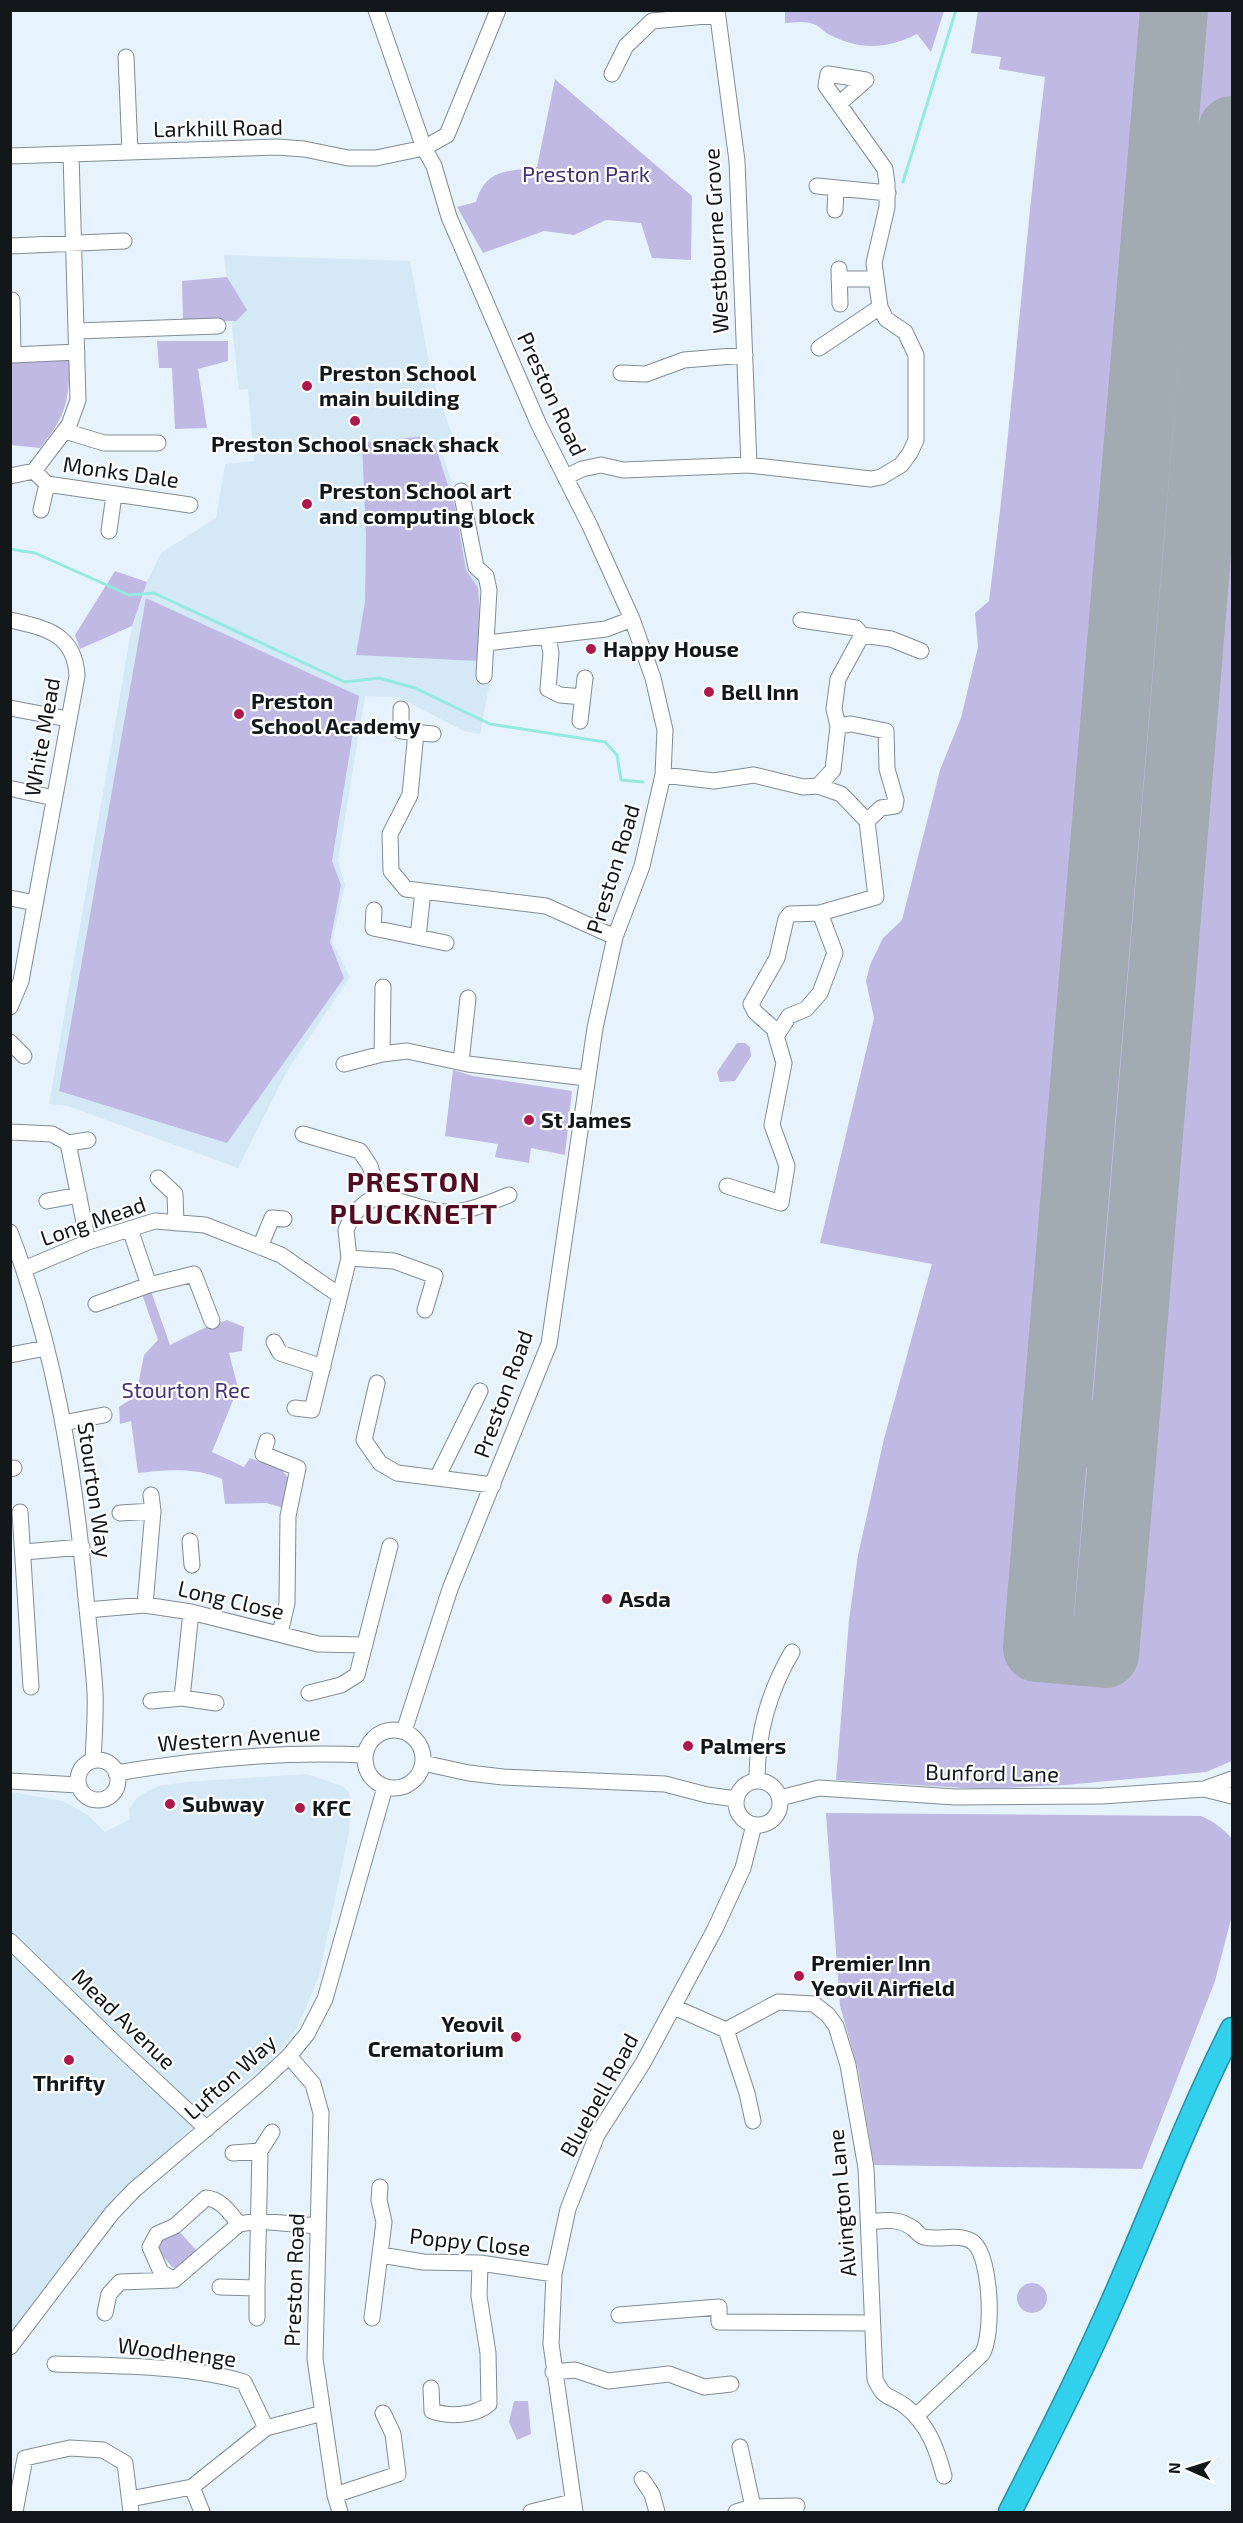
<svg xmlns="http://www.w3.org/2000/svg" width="1243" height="2523" font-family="'Exo 2',sans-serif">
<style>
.built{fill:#d4e8f6}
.green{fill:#bfb9e4}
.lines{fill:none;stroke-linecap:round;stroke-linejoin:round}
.stream{stroke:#94eae1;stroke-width:3}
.runway{stroke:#a2abb2;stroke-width:68}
.minor-casing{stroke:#808c94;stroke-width:17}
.highway-casing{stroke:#268fa2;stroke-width:25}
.minor{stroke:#fff;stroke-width:15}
.highway{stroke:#31d0ec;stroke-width:22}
.poi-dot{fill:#ad1a4a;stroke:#fefefe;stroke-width:2}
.labels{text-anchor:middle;stroke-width:4.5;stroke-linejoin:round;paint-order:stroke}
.street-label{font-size:22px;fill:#12171a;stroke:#fefefe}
.park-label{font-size:22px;fill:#433278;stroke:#fefefe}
.poi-label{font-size:22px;font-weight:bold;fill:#12171a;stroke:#fefefe;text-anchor:start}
.district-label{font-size:28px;font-weight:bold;letter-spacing:1.5px;fill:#520d21;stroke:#fefefe}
</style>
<rect width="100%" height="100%" fill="#e7f3fc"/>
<!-- built -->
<path class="built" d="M224 255 410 261 431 373 453 438 439 442 460 509 469 568 479 581 483 620 480 679 490 681 480 734 464 731 398 697 365 696 338 860 345 885 332 942 350 977 287 1071 238 1168 68 1106 49 1104 132 626 147 582 161 553 216 518 225 464 254 461 248 389 239 390Z
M307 1774 342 1786 348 1791 351 1800 349 1832 319 1976 298 2026 284 2046 263 2067 208 2112 115 2201 56 2272 11 2337V1792L63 1801 88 1815 105 1832 130 1819 129 1809 135 1800 144 1793 159 1786 186 1782Z"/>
<!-- green -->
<path class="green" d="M785 11V10L944 11 931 52 917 34C885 50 859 50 828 34 823 31 818 25 813 24 804 21 793 23 785 23Z
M978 11H1232V1761L1206 1772 1065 1785 981 1789 836 1780 849 1620 858 1555 884 1439 932 1264 820 1243 874 1018 866 981 870 965 883 938 902 920 940 770 961 718 978 647 975 613 989 601C1012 427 1023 251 1045 77L999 69 1001 57 971 53Z
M555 79 692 196 691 260 652 258 641 223 606 220 574 235 544 231 483 253 457 207 476 202C486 168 508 172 537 167Z
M227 277 247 310 236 321H183L182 281Z
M157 341H228V361L198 369 207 428 175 429 172 368H159Z
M71 359C67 403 69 412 40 448L11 445 10 361Z
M424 436 425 444 435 445 455 507 466 570 478 588 480 617 478 661 356 655 365 602 366 535 362 443Z
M115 571 147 582 132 626 80 649 75 635Z
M146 598 359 696 332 861 341 885 330 942 344 978 227 1143 59 1091Z
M737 1043H745L750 1047 751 1056 735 1081 720 1082 717 1072Z
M453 1070 473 1076 572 1091 565 1155 531 1148 529 1163 495 1157 498 1144 445 1136Z
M151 1291 170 1345 202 1329 227 1320 244 1327 242 1351 229 1353 238 1388 212 1452 244 1467 250 1458 281 1469 290 1480 284 1508 266 1503 225 1504 222 1479C194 1467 167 1470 138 1473L131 1421 120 1424 119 1407 136 1396 144 1355 158 1340 142 1294Z
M826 1813 1201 1816C1213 1821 1224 1829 1232 1839V1915L1215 1981 1142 2169 874 2165 858 2069 840 2006Z
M176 2228 197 2251 176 2268 172 2267 156 2247Z
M1017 2298a15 15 0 1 1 30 0a15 15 0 1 1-30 0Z
M514 2401H528L531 2434 517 2440 509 2422Z"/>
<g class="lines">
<!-- stream -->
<path class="stream" d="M903 182 956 10
M10 549 35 553 129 595 154 593 345 682 379 678 415 688 490 724 605 742 617 755 621 780 643 782"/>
<!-- runway -->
<path class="runway" d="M1174 10 1055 1431 1124 1437 1232 130
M1055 1431 1124 1437 1105 1654 1037 1648Z"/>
<!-- minor casing -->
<g class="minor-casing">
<path id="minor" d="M376 10 424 148 434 166 449 217 539 425 590 526 632 619 653 678 665 730 663 775 642 866 615 937 595 1028 549 1344 450 1589 404 1731
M717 10 737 161 749 465
M126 57 130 152
M612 74 626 46 652 21 717 15
M10 156 277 147 304 149 348 158H376L424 148 447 135 498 10
M817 186 888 193
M835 210 836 188
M10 246 124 241
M839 269 840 304
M839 279H876
M12 300 13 355 77 352
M77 331 218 326
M819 348 880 307
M621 373 646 374 684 360 745 355
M65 431 104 443H158
M34 471 47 484 190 505
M10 476 34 471 69 425 78 400 71 154
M566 477 582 469 601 465 623 470 749 465 871 479 881 477 901 465 910 453 916 440V355L905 332 886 319 880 307 874 263 887 207V184L885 169 826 86 828 74 866 80 840 103
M461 491 476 567 486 576 489 590 484 676
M41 510 47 484
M109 531 114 495
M10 620C46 628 75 634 77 676L21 981 10 1007
M801 620 856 628 862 635 838 679 834 709 838 726 833 770 818 786
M862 635 891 639 921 651
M548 637 551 653 548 689 560 695 583 697
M487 643 606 629 632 619
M10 708 68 719
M401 709V731L433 734
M580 721 585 678
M838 726 851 724 886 731 887 769 896 800 895 806 881 808 867 821
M416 732 410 795 390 834 391 871 406 889 546 906 615 937
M663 775 714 781 754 775 803 787 818 786 841 794 867 821 876 897 820 913 790 914 786 919 777 958 751 1004 755 1012 774 1029 784 1063 772 1125 787 1166 781 1203 727 1186
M13 789 54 798
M10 898 35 903
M374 910 373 928 446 943
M418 937 423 891
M777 1035 789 1016 806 1009 820 993 835 953 820 913
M10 1042 24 1056
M382 1054 383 987
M461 1062 468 998
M344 1064 382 1054 407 1051 468 1064 586 1078
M10 1132 52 1134 68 1143 88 1242
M68 1143 88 1140
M158 1178 175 1194 176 1223
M380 1198C398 1199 414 1206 431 1210 459 1217 483 1205 509 1195
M47 1201 79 1195
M130 1229 149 1285
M10 1232C54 1345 74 1468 85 1588 88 1622 93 1657 95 1692 96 1715 94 1738 93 1760
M260 1247 272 1218 284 1219
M349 1258 394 1261 435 1276 425 1310
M24 1269 88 1242 155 1221 205 1225 281 1255 339 1295
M96 1304 149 1285 194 1274 212 1321
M274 1342 280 1353 323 1367
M10 1355 46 1348
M377 1383 364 1440 380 1463 397 1473 493 1485
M295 1408 312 1410 349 1258 346 1230 352 1216 361 1207 368 1201 380 1198 370 1166 360 1151 303 1134
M63 1423 104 1415
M267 1441 263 1454 298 1468 288 1516 287 1603 280 1633
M10 1469 14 1468
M437 1478 480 1391
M151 1495 153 1511
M20 1512 31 1687
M120 1513 153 1511 145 1605
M190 1541 192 1565
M24 1552 82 1547
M87 1610 145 1605 191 1612 318 1644 365 1645
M309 1693 341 1685 357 1675 390 1546
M182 1698 191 1612
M151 1701 182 1698 216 1703
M365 1759a29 29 0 1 1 58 0a29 29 0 1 1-58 0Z
M78 1780a20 20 0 1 1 40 0a20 20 0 1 1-40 0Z
M423 1763 469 1773 503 1777 665 1784 707 1795 736 1799
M116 1773C198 1759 282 1751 365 1755
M757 1780C757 1735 769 1691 792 1652
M736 1803a22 22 0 1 1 44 0a22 22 0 1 1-44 0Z
M10 1781 78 1785
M1204 1789 1232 1796
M780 1798 819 1788 955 1797 1102 1796 1204 1789 1232 1779
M10 1941 115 2043 207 2129
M674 2007 726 2030 747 2093 753 2121
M726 2030 778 2002 814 2004 828 2015 836 2026 848 2065 866 2168 875 2379C884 2400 889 2394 905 2406 928 2424 937 2449 944 2476
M289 2056 313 2084 321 2113 315 2359 335 2495 340 2512
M233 2153 260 2151 272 2132
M870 2222C886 2220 900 2218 914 2229 917 2232 920 2236 924 2237 940 2241 961 2232 974 2243 991 2258 994 2335 982 2354L916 2416
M381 2255 423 2262 480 2263 554 2274
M174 2280 161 2272 150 2247 157 2234 175 2226 206 2198C221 2199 230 2213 239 2224
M220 2287 257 2288V2318
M257 2288 260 2151
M105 2313 109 2294 120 2282 174 2280 239 2224 258 2221 318 2226
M619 2315 719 2307V2322L871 2323
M372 2318 384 2222 379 2200 380 2187
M10 2347 112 2213 134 2190 259 2084 289 2056 307 2034 325 1999 385 1787
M55 2364C113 2366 189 2365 244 2382L266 2428
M553 2372 575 2370 608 2381 669 2374 704 2387 731 2384
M431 2388 432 2411C449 2417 475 2416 489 2404L488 2353 479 2296 480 2263
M740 2447 753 2507
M642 2479 652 2494 657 2512
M192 2487 202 2512
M335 2495 398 2474 393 2434 383 2413
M130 2499 192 2487 266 2428 323 2413
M15 2512 25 2458 70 2448 103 2450 125 2463 131 2512
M531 2512 572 2502
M575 2512 551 2344 554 2274 568 2209 597 2135 643 2063 715 1929 743 1868 754 1825
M736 2512 753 2507 797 2506"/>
</g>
<!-- highway casing -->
<g class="highway-casing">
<path id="highway" d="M1010 2512C1047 2439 1084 2367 1117 2291 1155 2204 1189 2114 1232 2029"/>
</g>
<!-- minor -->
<use href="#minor" class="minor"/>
<!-- highway -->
<use href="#highway" class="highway"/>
</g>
<!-- markers -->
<g class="poi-dot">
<circle cx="307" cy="386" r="6"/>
<circle cx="355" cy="421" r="6"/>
<circle cx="307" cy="504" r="6"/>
<circle cx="591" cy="649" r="6"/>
<circle cx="709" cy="692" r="6"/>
<circle cx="239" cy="714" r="6"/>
<circle cx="529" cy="1120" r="6"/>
<circle cx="607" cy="1599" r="6"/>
<circle cx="688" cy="1746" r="6"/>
<circle cx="170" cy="1804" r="6"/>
<circle cx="300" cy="1808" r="6"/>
<circle cx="799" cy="1976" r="6"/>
<circle cx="516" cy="2037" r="6"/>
<circle cx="69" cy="2060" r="6"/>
</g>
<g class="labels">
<!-- street labels -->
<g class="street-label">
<text transform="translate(218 128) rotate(-1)" y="8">Larkhill Road</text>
<text transform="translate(716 241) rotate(-93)" y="8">Westbourne Grove</text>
<text transform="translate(552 394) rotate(65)" y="8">Preston Road</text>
<text transform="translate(121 472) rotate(8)" y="8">Monks Dale</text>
<text transform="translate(42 737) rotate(-80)" y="8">White Mead</text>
<text transform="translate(613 869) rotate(-73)" y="8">Preston Road</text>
<text transform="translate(93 1221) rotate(-19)" y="8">Long Mead</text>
<text transform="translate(503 1394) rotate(-70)" y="8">Preston Road</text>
<text transform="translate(95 1490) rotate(82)" y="8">Stourton Way</text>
<text transform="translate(231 1600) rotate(13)" y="8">Long Close</text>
<text transform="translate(239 1738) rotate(-4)" y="8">Western Avenue</text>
<text transform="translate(992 1773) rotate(1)" y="8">Bunford Lane</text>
<text transform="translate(124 2019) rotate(44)" y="8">Mead Avenue</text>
<text transform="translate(230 2077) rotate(-42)" y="8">Lufton Way</text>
<text transform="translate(599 2095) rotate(-61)" y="8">Bluebell Road</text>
<text transform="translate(842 2203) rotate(-95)" y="8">Alvington Lane</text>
<text transform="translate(470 2242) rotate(6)" y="8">Poppy Close</text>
<text transform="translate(294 2280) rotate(-88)" y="8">Preston Road</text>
<text transform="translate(177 2352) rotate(7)" y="8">Woodhenge</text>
</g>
<!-- park labels -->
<g class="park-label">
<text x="586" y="182">Preston Park</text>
<text x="186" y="1398">Stourton Rec</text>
</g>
<!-- poi labels -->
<g class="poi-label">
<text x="319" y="381">Preston School<tspan x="319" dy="25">main building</tspan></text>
<text x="355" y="452" text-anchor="middle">Preston School snack shack</text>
<text x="319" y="499">Preston School art<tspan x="319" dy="25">and computing block</tspan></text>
<text x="603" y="657">Happy House</text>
<text x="721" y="700">Bell Inn</text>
<text x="251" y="709">Preston<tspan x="251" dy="25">School Academy</tspan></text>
<text x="541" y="1128">St James</text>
<text x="619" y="1607">Asda</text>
<text x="700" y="1754">Palmers</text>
<text x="182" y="1812">Subway</text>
<text x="312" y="1816">KFC</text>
<text x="811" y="1971">Premier Inn<tspan x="811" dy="25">Yeovil Airfield</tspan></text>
<text x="504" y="2032" text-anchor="end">Yeovil<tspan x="504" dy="25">Crematorium</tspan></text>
<text x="69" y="2091" text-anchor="middle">Thrifty</text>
</g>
<!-- district labels -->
<g class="district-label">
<text x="414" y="1192">PRESTON<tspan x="414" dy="32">PLUCKNETT</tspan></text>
</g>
</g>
<!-- border -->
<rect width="1243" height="2523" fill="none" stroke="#12171a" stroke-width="24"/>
<!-- north arrow -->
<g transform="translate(1189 2469) rotate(273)" stroke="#fefefe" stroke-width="4.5" paint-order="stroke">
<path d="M0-4.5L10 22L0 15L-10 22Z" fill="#12171a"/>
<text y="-9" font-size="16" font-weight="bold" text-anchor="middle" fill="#12171a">N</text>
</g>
</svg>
